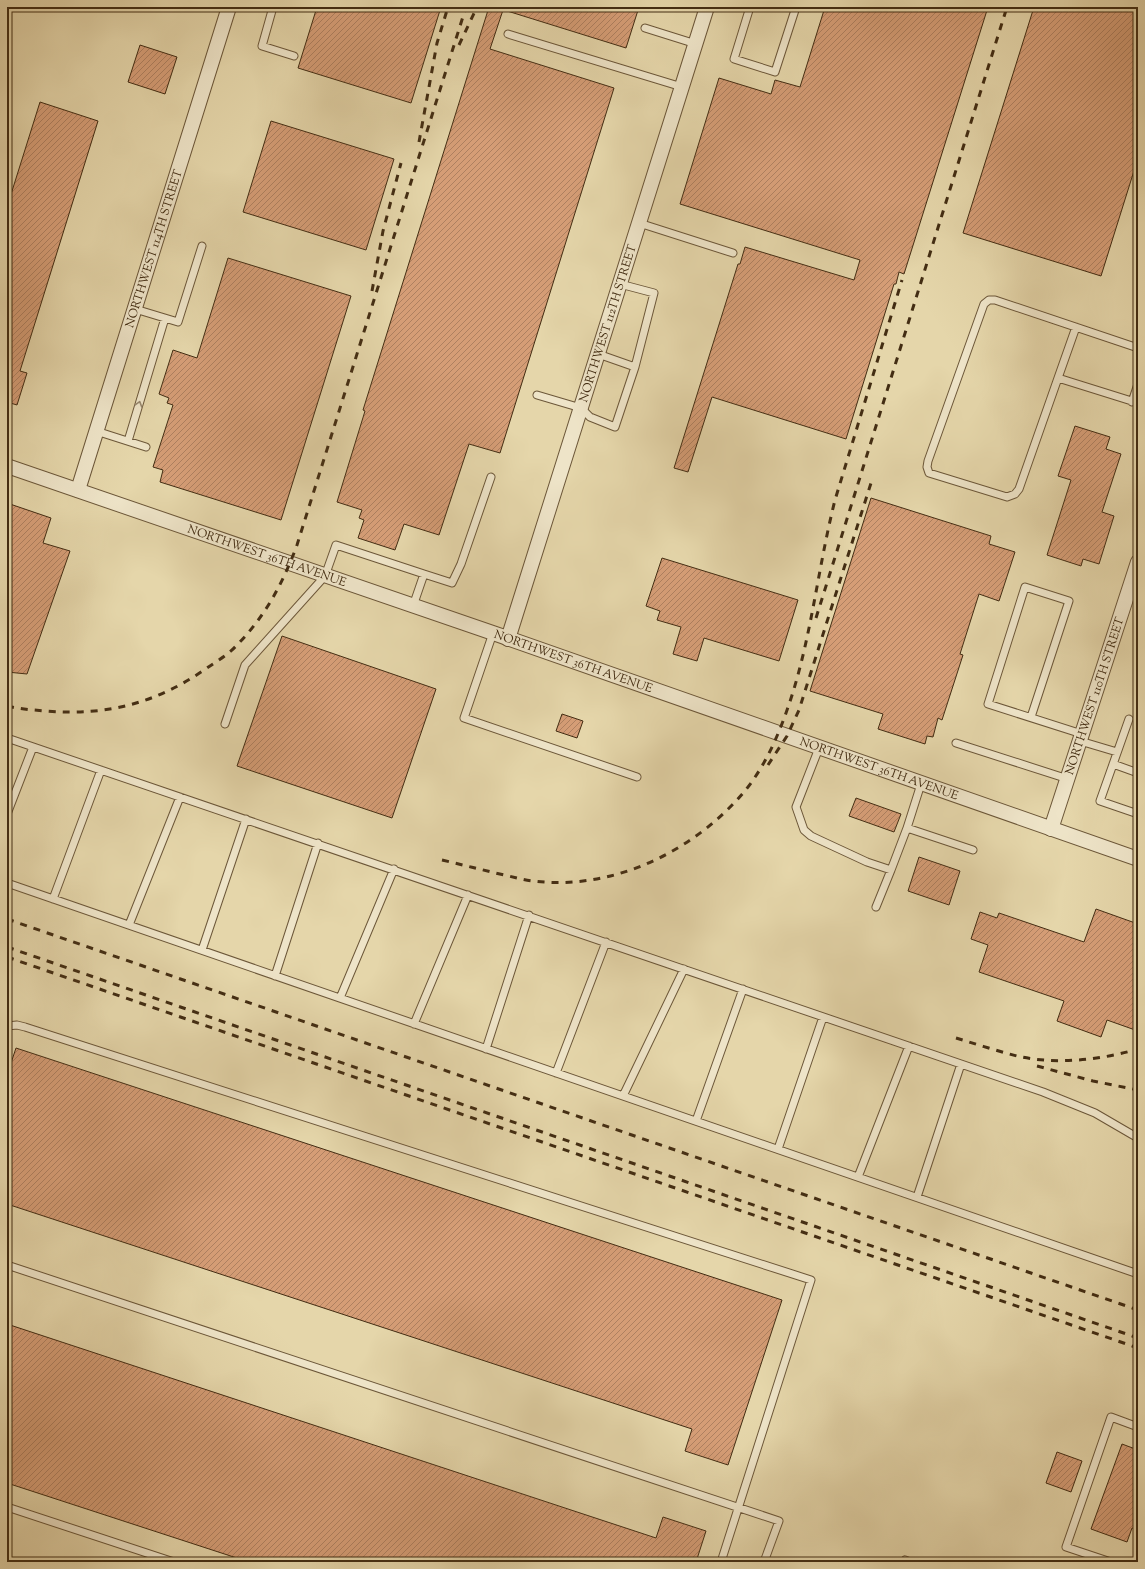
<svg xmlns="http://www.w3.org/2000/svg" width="1145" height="1569" font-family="'Sorts Mill Goudy',serif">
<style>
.building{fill:url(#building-hatch);stroke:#432d13}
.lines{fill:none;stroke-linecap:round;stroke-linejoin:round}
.service-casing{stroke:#6c5739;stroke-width:9}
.minor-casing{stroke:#6c5739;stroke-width:16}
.service{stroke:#eee4c8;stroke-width:7}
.minor{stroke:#eee4c8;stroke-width:14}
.rail{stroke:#432d13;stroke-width:3;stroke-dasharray:7 7;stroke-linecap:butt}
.oneway{stroke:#98886e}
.labels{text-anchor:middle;stroke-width:4;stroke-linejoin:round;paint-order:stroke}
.street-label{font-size:12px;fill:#432d13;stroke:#eee4c8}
</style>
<defs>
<pattern id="building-hatch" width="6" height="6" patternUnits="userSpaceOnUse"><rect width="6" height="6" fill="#d59d76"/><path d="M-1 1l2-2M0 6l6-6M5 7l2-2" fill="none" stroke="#ae8060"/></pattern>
</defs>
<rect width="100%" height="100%" fill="#e5d6aa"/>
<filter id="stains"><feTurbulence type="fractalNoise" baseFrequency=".005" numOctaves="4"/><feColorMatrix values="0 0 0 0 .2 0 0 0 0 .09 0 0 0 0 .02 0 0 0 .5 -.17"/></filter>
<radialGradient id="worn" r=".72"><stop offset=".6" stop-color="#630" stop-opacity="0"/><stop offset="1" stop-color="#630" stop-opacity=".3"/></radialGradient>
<!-- building -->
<path class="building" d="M317 7H441L411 103 298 68Z
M489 7H504L490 49 614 88 500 453 469 444 439 535 404 524 395 550 358 538 364 520 359 518 362 510 337 502 365 411 363 410Z
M505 7H639L626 48 504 10Z
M825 7H988L904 274 899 272 896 284H894L846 439 712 397 688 472 674 468 738 264H740L745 247 854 280 860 260 680 204 719 78 771 94 775 80 800 87Z
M1034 7H1138V158L1101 276 963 233Z
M140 45 177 57 165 94 128 82Z
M40 102 98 121 20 371 27 373 17 405 7 402V207Z
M271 121 394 159 366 250 243 212Z
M228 258 351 296 281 520 160 482 163 470 153 467 173 405 167 403 169 398 159 394 173 350 197 358Z
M1075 426 1110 437 1106 449 1121 454 1102 512 1114 516 1099 564 1083 559 1081 566 1047 555 1071 480 1058 476Z
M871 498 991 536 989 544 1015 552 999 601 979 594 960 654 963 655 942 720 938 718 933 737 927 736 925 744 878 729 883 714 810 691Z
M7 503 51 518 43 543 70 551 27 674 7 672Z
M662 558 798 600 779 661 704 638 697 661 673 654 681 627 657 620 660 611 646 606Z
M282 636 436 689 392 818 237 766Z
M562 714 583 721 577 738 556 731Z
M856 798 901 814 894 832 849 816Z
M919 857 960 871 949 905 908 891Z
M1096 909 1138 924V1031L1107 1020 1101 1037 1057 1021 1064 1001 979 972 988 945 971 939 980 912 997 918 999 913 1084 942Z
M16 1048 782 1300 728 1465 685 1451 692 1429 7 1204V1075Z
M7 1324 656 1538 663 1517 706 1531 696 1562H249L7 1483Z
M1122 1444 1138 1450V1530L1132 1528 1127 1542 1091 1529Z
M1057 1452 1082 1461 1071 1492 1046 1483Z"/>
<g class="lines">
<!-- service casing -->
<g class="service-casing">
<path id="service" d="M273 7 262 46 294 56
M750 7 734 59 775 72 796 7
M645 28 696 44
M508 34 682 87
M639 223 733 253
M620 284 654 293 635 367
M135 309 178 322 202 246
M1138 348 995 300H989L984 304 928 461 927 467 929 473 1007 497 1015 494 1019 489 1058 378 1138 403
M1058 378 1076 327
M537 395 581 408 590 417 615 427 635 367 598 354
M1132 402 1138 384
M96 431 146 447
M128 441 165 318
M413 606 424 574 452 583 461 564 491 477
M493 633 464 718 637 777
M1031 717 1069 601 1025 587 988 704 1082 734
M1129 719 1100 801 1138 814
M225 724 245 665 325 576 336 545 424 574
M7 738 1043 1092 1095 1113 1138 1138
M1080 741 1117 752
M956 743 1068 779
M819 748 796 807 804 830 811 836 867 862 891 870 907 828
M1113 764 1138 773
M921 784 907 828 973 850
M7 814 33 747
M7 883 1138 1274
M53 899 101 770
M876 907 891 870
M129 925 180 797
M202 950 246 819
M275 976 318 843
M340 998 394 869
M414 1024 468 895
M7 1026 17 1025 25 1027 811 1280 721 1562
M486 1049 529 915
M556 1073 606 942
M623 1096 684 969
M696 1121 743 989
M778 1149 823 1017
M858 1177 909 1046
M917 1197 961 1064
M7 1265 779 1521 764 1562
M7 1507 174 1562
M904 1562 905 1560 910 1562
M1111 1562 1066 1547 1111 1417 1138 1427"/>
</g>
<!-- minor casing -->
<g class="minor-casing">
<g id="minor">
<path id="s1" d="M7 466 493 633 1138 859"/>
<path id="s2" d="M78 490 229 7"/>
<path id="s3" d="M508 639 707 7"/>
<path id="s4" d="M1051 829 1138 562"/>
</g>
</g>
<!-- service -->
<use href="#service" class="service"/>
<!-- minor -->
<use href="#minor" class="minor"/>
<!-- rail -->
<path class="rail" d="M459 45 477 7
M419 142 437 43 448 7
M372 291 383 231 401 163
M816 618 1007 7
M7 706C20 709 33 710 46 711 108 716 157 703 207 668 217 661 228 655 236 646 265 617 283 583 297 545L466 7
M768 765 787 736 799 710 871 483
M442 860C463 865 483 870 504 875 514 877 523 880 533 881 612 891 693 852 744 792 763 769 776 741 786 713 811 644 817 571 835 500L902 280
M7 919 1138 1310
M7 947 1138 1338
M7 957 1138 1348
M956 1038C976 1044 997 1051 1017 1056 1056 1065 1101 1060 1138 1049
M1037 1066 1093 1081 1138 1090"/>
</g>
<!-- one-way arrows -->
<defs><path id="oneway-chevron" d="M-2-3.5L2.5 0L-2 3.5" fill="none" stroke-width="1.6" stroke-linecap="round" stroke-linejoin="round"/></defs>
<use class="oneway" href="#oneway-chevron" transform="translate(139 404) rotate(-73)"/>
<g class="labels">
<!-- street labels -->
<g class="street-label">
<text dy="4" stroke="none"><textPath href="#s2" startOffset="253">NORTHWEST 114TH STREET</textPath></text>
<text dy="4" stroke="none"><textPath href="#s3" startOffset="331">NORTHWEST 112TH STREET</textPath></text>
<text dy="4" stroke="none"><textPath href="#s1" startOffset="275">NORTHWEST 36TH AVENUE</textPath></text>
<text dy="4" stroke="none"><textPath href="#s1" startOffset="599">NORTHWEST 36TH AVENUE</textPath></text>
<text dy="4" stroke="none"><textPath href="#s4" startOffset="140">NORTHWEST 110TH STREET</textPath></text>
<text dy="4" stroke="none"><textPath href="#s1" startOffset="923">NORTHWEST 36TH AVENUE</textPath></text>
</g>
</g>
<!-- margin -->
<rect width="1145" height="1569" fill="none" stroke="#e5d6aa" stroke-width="24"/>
<rect x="8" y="8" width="1129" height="1553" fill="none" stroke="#432d13" stroke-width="2"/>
<rect x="12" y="12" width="1121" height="1545" fill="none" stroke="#432d13"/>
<rect width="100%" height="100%" filter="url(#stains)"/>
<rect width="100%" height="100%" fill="url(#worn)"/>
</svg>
